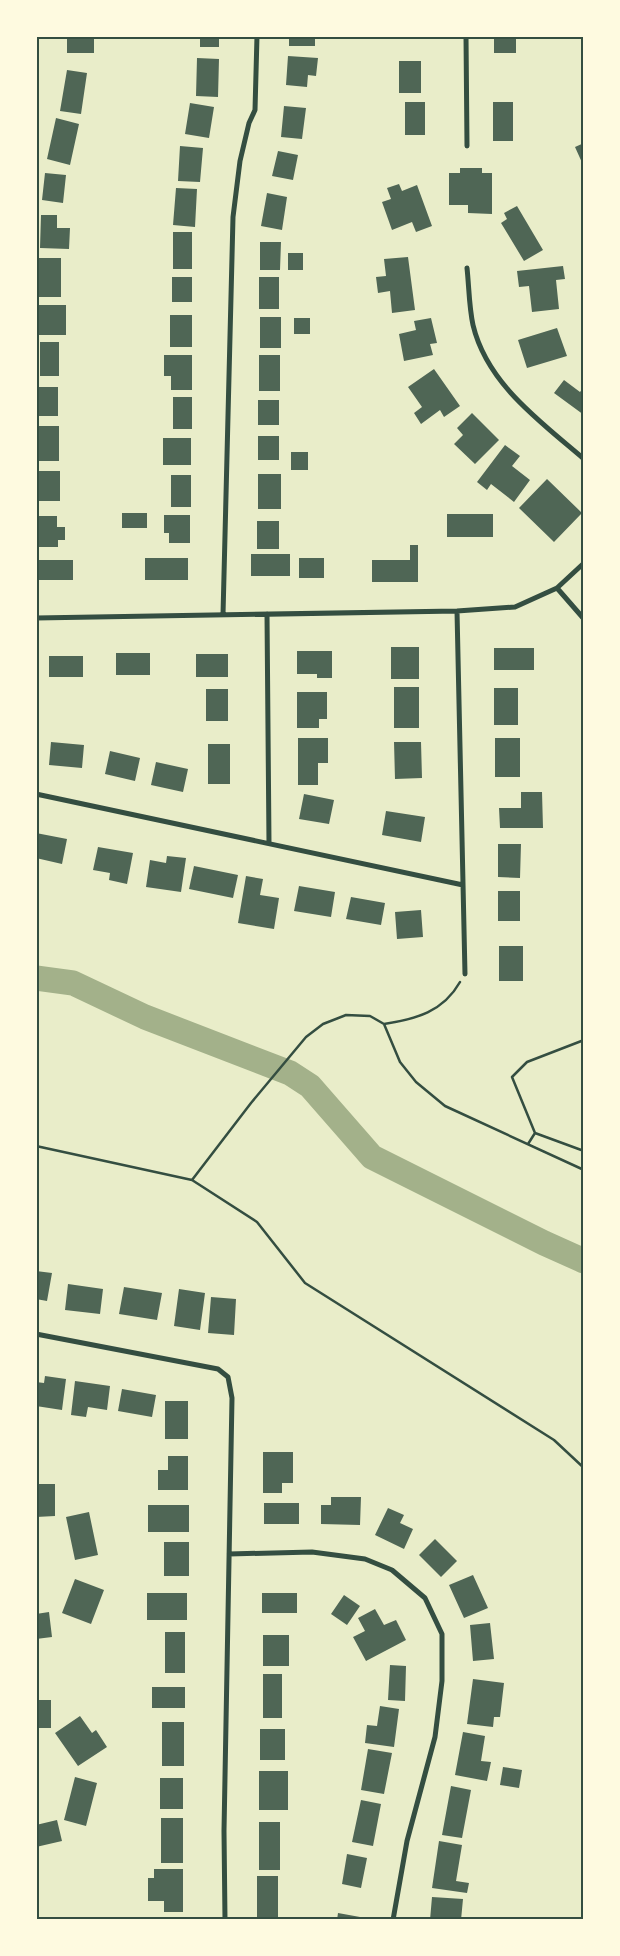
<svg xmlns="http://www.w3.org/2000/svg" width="620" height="1956" font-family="'Fira Sans Condensed',sans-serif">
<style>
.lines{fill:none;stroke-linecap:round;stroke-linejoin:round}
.river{stroke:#a3b18a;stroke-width:25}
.building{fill:#4f6655}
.path{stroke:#344e41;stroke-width:2.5}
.minor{stroke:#344e41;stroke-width:5}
.neatline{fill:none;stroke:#344e41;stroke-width:2}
</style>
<rect width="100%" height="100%" fill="#e9edc9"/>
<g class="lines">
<!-- river -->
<path class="river" d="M36 978 73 983 145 1017 290 1073 310 1086 372 1157 544 1243 584 1261"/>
</g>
<!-- building -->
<path class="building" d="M67 36H94V53H67Z
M200 36H219V47H200Z
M289 36H315V46H289Z
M494 36H516V53H494Z
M288 56 318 58 316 76 308 75 307 87 286 85Z
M197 58 219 59 218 97 196 96Z
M399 61H421V93H399Z
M67 70 87 73 81 114 60 111Z
M405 102H425V135H405Z
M493 102H513V141H493Z
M190 103 214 107 209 138 185 134Z
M284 106 306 108 302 139 281 137Z
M56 118 79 124 70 165 47 159Z
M584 143V167L575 147Z
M180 146 203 148 200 182 178 181Z
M278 151 298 155 293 180 272 176Z
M460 168H482V173H492V214L468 213V205H449V173H460Z
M45 173 66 175 63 203 42 200Z
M399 184 402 191 417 185 432 226 416 232 412 222 392 230 382 202 391 199 387 188Z
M176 188 197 189 195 227 173 225Z
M267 193 287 197 282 230 261 226Z
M517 206 543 250 524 261 501 223 507 219 504 213Z
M41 215H57V228H70L69 249 40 248Z
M173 232H192V269H173Z
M260 242H281L280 270H260Z
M288 253H303V270H288Z
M408 257 415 310 392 313 390 291 378 293 376 277 386 276 384 259Z
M39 258H61V297H39Z
M563 266 565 279 556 280 559 309 532 312 529 286 519 287 517 271Z
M172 277H192V302H172Z
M259 277H279V309H259Z
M38 305H66V335H38Z
M170 315H192V347H170Z
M260 317H281V348H260Z
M294 318H310V334H294Z
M431 318 437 343 430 344 433 355 404 361 399 334 416 330 414 321Z
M557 328 567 356 527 368 518 340Z
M40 342H59V376H40Z
M164 355H192V390H171V376H164Z
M259 355H280V391H259Z
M434 369 460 406 444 417 440 410 421 424 414 413 422 407 408 387Z
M564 380 580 392 584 387V415L554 393Z
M39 387H58V416H39Z
M173 397H192V429H173Z
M258 400H279V425H258Z
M472 413 499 440 475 464 454 444 463 435 457 428Z
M39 426H59V461H39Z
M258 436H279V460H258Z
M163 438H191V465H163Z
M505 445 520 456 512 466 530 480 514 502 491 484 487 490 477 482Z
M291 452H308V470H291Z
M37 471H60V501H37Z
M258 474H281V509H258Z
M171 475H191V507H171Z
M547 479 582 513 554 542 519 508Z
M122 513H147V528H122Z
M447 514H493V537H447Z
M164 515H190V543H169V533H164Z
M38 516H57V527H65V540H58V547H38Z
M257 521H279V549H257Z
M410 545H418V582H372V560H410Z
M251 554H290V576H251Z
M145 558H188V580H145Z
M299 558H324V578H299Z
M37 560H73V580H37Z
M391 647H419V679H391Z
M494 648H534V670H494Z
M297 651H332V678H317V674H297Z
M116 653H150V675H116Z
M196 654H228V677H196Z
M49 656H83V677H49Z
M394 687H419V728H394Z
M494 688H518V725H494Z
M206 689H228V721H206Z
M297 692H327V719H319V728H297Z
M298 738H328V763H318V785H298Z
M495 738H520V777H495Z
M51 742 84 745 82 768 49 765Z
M394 742H421L422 778 395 779Z
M208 744H230V784H208Z
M110 751 140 758 135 781 105 774Z
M156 762 188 769 183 792 151 785Z
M521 792H542L543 828H500L499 808H521Z
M304 794 334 800 329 824 299 819Z
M386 811 425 817 421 842 382 835Z
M36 833 67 839 62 864 36 858Z
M498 844H521L520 878 498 877Z
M98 847 133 853 127 884 109 880 110 873 93 870Z
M167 856 186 858 181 892 146 887 150 860 166 863Z
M194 866 238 875 233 898 189 889Z
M246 876 263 879 260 895 279 898 274 929 238 923Z
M299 886 335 892 331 917 294 911Z
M498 891H520V921H498Z
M351 897 385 903 381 925 346 919Z
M421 910 423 937 397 939 395 912Z
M499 946H523V981H499Z
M36 1271 52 1273 47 1301 36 1299Z
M68 1284 103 1289 100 1314 65 1310Z
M124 1287 162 1293 157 1320 119 1314Z
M179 1289 205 1293 200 1330 174 1326Z
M211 1297 236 1299 234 1335 208 1333Z
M45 1376 66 1379 62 1410 36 1406V1382L44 1383Z
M75 1381 110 1386 107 1410 88 1407 86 1417 71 1415Z
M122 1389 156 1395 152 1417 118 1411Z
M165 1401H188V1439H165Z
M263 1452H293V1483H282V1493H263Z
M168 1456H188V1490H158V1470H168Z
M36 1484H55V1516L36 1517Z
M331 1497H361L360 1525 321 1524V1505H331Z
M264 1503H299V1524H264Z
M148 1505H189V1532H148Z
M388 1508 404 1515 400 1523 413 1529 404 1549 375 1535Z
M89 1512 98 1555 75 1560 66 1517Z
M435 1539 457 1561 441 1577 419 1555Z
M164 1542H189V1576H164Z
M473 1575 488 1608 464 1618 449 1585Z
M75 1579 104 1590 91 1624 62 1613Z
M147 1593H187V1620H147Z
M262 1593H297V1613H262Z
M344 1595 360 1606 347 1625 331 1614Z
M375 1609 384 1625 396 1620 406 1640 366 1661 353 1637 365 1631 358 1618Z
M49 1612 52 1637 36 1639V1614Z
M490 1623 494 1659 473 1661 470 1625Z
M165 1632H185V1673H165Z
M263 1635H289V1666H263Z
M390 1665 406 1666 405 1701 388 1700Z
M263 1674H282V1718H263Z
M473 1679 504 1683 500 1717H494L493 1727 467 1724Z
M152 1687H185V1708H152Z
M36 1700H51V1728H36Z
M380 1706 399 1709 394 1747 365 1743 367 1725 377 1726Z
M80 1716 92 1733 96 1730 107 1747 78 1766 55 1733Z
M162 1722H184V1766H162Z
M260 1729H285V1760H260Z
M463 1732 485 1736 481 1761 491 1762 487 1781 455 1775Z
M368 1749 392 1753 384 1794 361 1790Z
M503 1767 522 1770 519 1788 500 1785Z
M259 1771H288V1810H259Z
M75 1777 97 1783 86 1826 64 1820Z
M160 1778H183V1809H160Z
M451 1786 471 1790 462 1838 442 1835Z
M361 1800 381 1804 373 1846 352 1842Z
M161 1818H183V1863H161Z
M57 1820 62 1841 36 1847V1825Z
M259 1822H280V1870H259Z
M439 1841 462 1845 456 1881 469 1883 467 1893 432 1888Z
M347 1854 367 1858 361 1888 342 1884Z
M154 1869H183V1912H164V1901H148V1878H154Z
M257 1876H278V1920H257Z
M432 1897 463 1899 461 1920H430Z
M338 1913 360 1917V1920H337Z"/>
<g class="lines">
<!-- path -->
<path class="path" d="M384 1024C416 1019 443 1012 460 982
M535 1133 512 1077 527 1062 584 1040
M535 1133 584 1151
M528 1144 535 1133
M36 1146 192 1180 257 1222 305 1283 554 1440 584 1468
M192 1180 251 1103 306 1037 323 1024 346 1015 370 1016 384 1024 400 1062 416 1082 445 1106 584 1170"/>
<!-- minor -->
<path class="minor" d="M466 36 467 146
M467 268C469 286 469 307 473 325 487 384 541 422 584 459
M557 588 584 619
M457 611 465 974
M267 614 269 843
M223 615 233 217 240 161 249 123 255 110 257 36
M36 618 457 611 515 607 557 588 584 563
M36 794 463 885
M36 1334 218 1369 228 1377 232 1398 224 1831 225 1920
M229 1554 312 1552 365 1559 392 1570 425 1598 442 1634V1681L435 1737 407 1841 393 1920"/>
</g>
<!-- border -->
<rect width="620" height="1956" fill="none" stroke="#fefae0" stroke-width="75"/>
<rect x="38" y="38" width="544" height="1880" class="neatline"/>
</svg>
